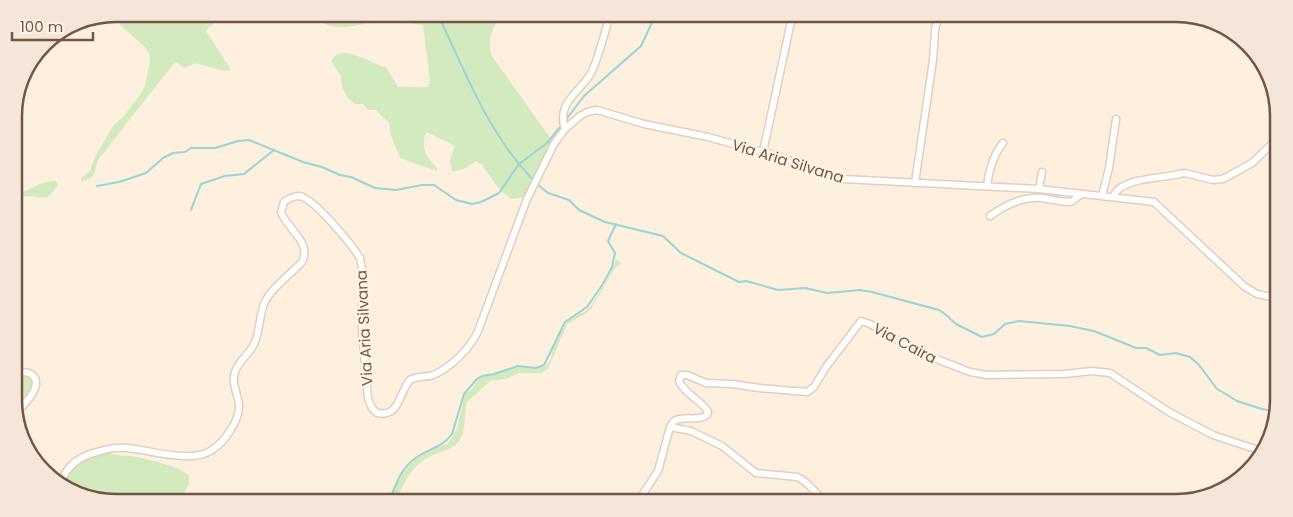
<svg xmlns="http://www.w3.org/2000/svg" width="1293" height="517" font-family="Poppins,sans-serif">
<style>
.green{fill:#d3eabe}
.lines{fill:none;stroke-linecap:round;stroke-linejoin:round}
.stream{stroke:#9ad3d9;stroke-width:2}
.minor-casing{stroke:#e3cdbe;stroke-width:9}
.minor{stroke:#fff;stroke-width:6}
.labels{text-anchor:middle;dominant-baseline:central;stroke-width:5;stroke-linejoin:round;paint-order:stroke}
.street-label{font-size:15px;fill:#745446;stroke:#fff4e6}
.rim{fill:none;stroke:#745446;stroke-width:2.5}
</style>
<rect width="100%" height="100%" fill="#fdf0df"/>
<g class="green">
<path d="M 117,14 L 226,14 L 208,28 L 206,31 L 231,70 L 223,71 L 196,63 L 184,68 L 177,62 L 174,63 L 98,160 C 94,172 96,179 81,181 L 81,178 L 90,171 L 95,157 L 113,126 L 123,117 L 140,95 L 145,86 L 150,61 L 150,56 L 145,47 L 109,15 Z"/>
<path d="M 314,15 L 498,16 L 498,20 C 491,31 487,43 492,56 L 553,142 L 525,197 L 511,199 L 500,190 L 482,165 L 476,161 L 464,169 L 452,172 L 450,160 L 455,146 L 429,133 L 426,133 C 420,148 427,158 437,168 L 437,171 L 400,158 L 391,136 L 389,123 L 376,110 L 368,110 L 363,104 L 355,104 L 347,97 L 342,87 L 341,76 L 331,61 C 341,41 370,64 386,67 L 398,87 L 428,87 L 430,81 L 423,25 C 412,24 400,22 388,21 C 364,20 333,39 314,15 Z"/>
<path d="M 67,28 L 44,53 L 30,64 L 49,40 Z"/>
<path d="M 14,173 L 14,186 L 21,192 C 33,190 41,180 56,181 L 58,185 L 52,193 L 46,198 L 26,196 L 14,201 Z"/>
<path d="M 616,260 L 622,263 L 615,268 L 591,309 L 585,314 L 567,324 L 548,369 L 541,373 L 519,373 L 506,379 L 490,381 L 467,402 C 463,414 467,429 460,440 C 454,449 442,451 433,455 C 414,463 404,481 397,499 L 391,499 L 395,486 L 411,461 L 418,456 L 447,444 L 452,437 L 457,428 L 465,394 L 472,389 L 479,379 L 483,376 L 499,373 L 518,367 L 535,369 L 546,366 L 551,359 L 553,346 L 568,320 L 586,311 L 591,306 L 609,277 Z"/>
<path d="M 24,374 L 31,378 C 36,390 23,400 16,409 L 15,376 Z"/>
<path d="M 106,451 C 115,457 127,455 137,457 C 150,460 182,467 189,476 L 189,485 L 181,498 L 83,498 L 62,483 C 72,464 86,458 106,451 Z"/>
</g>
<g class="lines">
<g class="stream">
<path d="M 438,15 C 467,75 487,132 534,181"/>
<path d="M 565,121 L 584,96 L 641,46 L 655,16"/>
<path d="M 537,184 L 548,193 L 569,200 L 579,210 L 605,222 L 663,236 L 681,253 L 739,282 L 746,281 L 778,290 L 805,288 L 827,293 L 860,290 L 872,292 L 939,310 L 945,314 L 956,324 L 982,337 L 994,334 L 1005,324 L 1019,321 L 1070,326 L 1094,331 L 1136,348 L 1146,348 L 1160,355 L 1176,353 L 1190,357 L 1199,365 L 1217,389 L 1224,393 L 1237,401 L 1262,409 L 1274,411"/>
<path d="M 97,186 L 119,182 L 146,173 L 163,158 L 173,153 L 185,152 L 191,148 L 215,148 L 238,141 L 249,140 L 303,162 L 322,167 L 340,175 L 351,177 L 375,188 L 396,190 L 422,185 L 434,185 L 456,200 L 472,204 L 481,202 L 499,193 L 519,164 L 547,143 L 560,127"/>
<path d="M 191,210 L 201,184 L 225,176 L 244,174 L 274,150"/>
<path d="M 390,499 C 396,484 402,466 417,457 C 430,448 442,448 452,434 L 464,394 L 477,379 L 482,376 L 494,374 L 518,366 L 536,368 L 544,365 L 565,322 L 587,307 L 603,284 L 612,267 L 615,253 L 608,241 L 616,224"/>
</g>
<defs>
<g id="minor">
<path d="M 565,129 C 555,100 585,90 593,69 C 600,52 604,34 610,16"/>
<path d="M 763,152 L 792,17"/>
<path d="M 915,183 L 933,60 L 935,30 L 938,18"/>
<path d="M 987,186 C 989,171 993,155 1003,143"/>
<path d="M 1039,189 L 1042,172"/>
<path d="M 1102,196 L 1109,168 L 1116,119"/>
<path d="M 1113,197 C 1120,177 1161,179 1179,174 L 1185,173 L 1213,180 L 1223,179 L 1252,163 L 1278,138"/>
<path d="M 990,216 C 1005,205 1024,196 1043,198 C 1052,200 1061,202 1071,202 L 1080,195"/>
<path d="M 15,374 C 21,372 26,371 31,374 C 46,384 23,406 16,413"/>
<path d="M 670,427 L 691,431 L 722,446 L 756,473 L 797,477 C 810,482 815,495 826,501"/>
<path d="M 61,482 C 67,466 80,456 97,452 C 106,449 117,447 127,448 C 150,450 192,464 212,450 C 224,442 240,421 239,405 C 238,394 231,383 235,372 C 238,361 249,355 254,344 C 260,332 259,317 264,304 C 270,289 291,274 302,262 C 312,242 287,229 281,212 L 284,202 C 288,199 293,196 299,196 C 313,197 352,245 360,258 L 362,269 L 362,331 L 368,399 L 372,408 L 377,413 C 400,418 399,392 410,380 C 417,375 425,378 433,375 C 451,368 471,347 478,331 L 527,199 L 554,144 L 565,129 L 580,116 L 587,112 L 597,110 L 644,124 L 708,137 L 770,154 L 843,179 L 1039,189 L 1154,202 L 1245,287 L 1257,294 L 1276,298"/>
<path d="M 639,500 L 658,471 L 670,427 L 674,421 C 684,415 698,422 707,415 L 708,412 C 701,399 685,395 679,381 L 681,375 L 687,375 L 706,383 L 733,384 L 759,388 L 807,392 L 814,387 L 826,367 L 861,321 L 870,324 L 921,353 L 970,372 L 987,375 L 1064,374 L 1092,371 L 1110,373 L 1169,412 L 1213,435 L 1261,451"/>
</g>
</defs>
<use href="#minor" class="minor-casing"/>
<use href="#minor" class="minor"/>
</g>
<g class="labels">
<g class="street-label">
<text transform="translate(788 161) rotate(17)">Via Aria Silvana</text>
<text transform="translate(364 328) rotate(-93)">Via Aria Silvana</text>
<text transform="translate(905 343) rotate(28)">Via Caira</text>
</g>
</g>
<path d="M0 0H1293V517H0ZM116 22H1176A94 94 0 0 1 1270 116V400A94 94 0 0 1 1176 494H116A94 94 0 0 1 22 400V116A94 94 0 0 1 116 22Z" fill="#f4e7d9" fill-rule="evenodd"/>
<path class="rim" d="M116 22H1176A94 94 0 0 1 1270 116V400A94 94 0 0 1 1176 494H116A94 94 0 0 1 22 400V116A94 94 0 0 1 116 22Z"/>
<path d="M12 32v8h81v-8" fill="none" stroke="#745446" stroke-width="2.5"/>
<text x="20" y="32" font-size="15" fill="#745446" stroke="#fff4e6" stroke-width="4" paint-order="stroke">100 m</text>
</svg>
